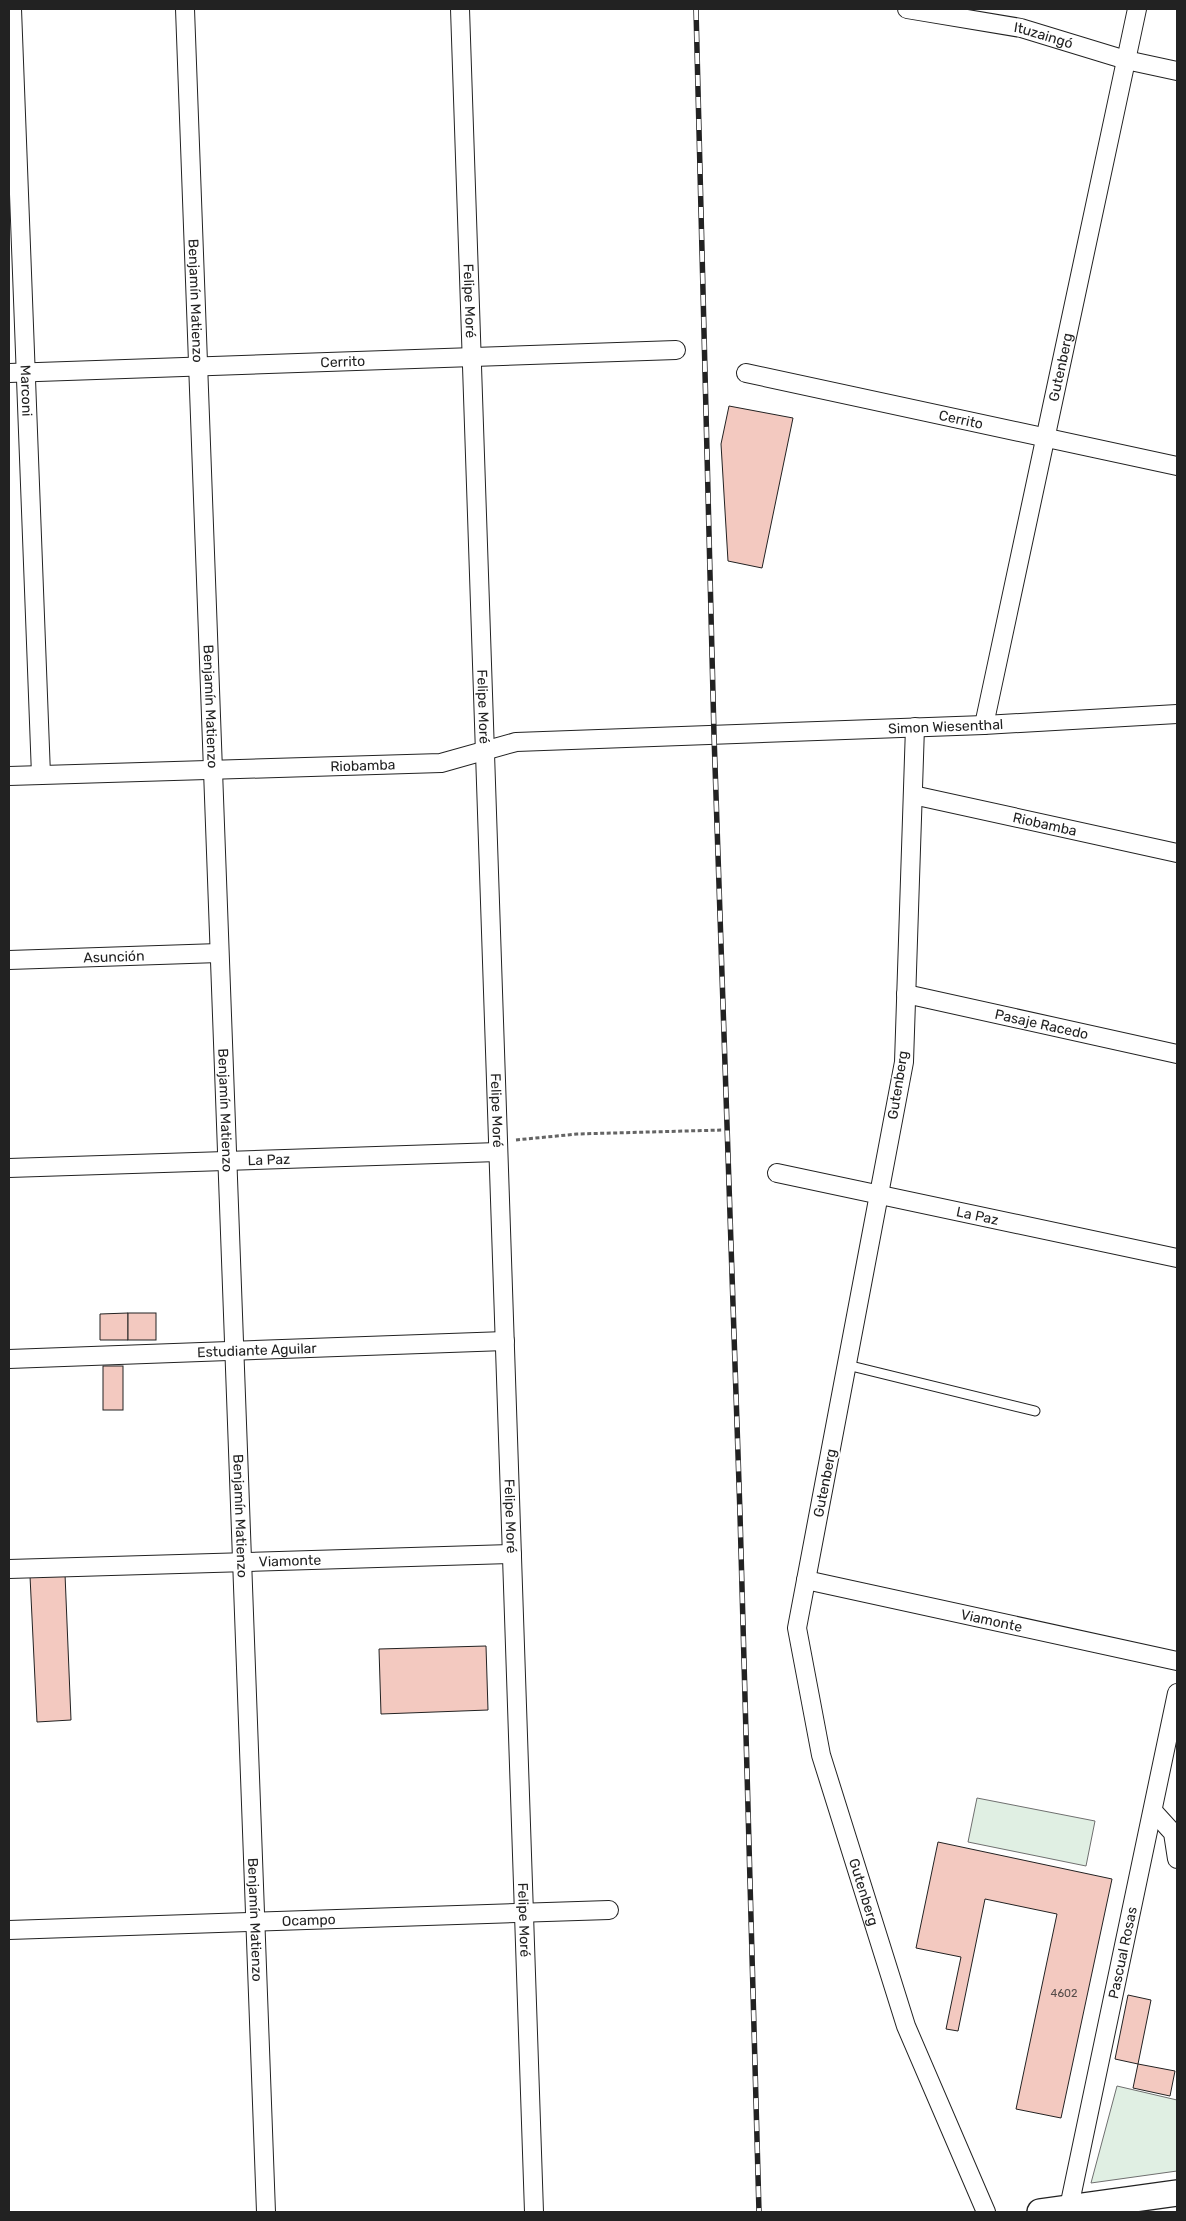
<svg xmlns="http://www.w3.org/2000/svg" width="1186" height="2221" font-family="Rubik,sans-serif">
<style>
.green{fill:#e0efe3;stroke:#6f6f6f}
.building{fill:#f3c9c0;stroke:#222}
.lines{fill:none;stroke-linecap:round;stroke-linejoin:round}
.lane-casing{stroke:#222;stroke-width:11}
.street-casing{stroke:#222;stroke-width:20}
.secondary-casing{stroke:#222;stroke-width:28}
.path{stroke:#646464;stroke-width:3;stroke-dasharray:4 2.5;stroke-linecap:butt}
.lane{stroke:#fff;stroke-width:9}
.street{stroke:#fff;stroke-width:18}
.secondary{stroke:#fff;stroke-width:25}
.rail-casing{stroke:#222;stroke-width:5.5}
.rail{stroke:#fff;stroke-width:4;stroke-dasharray:11;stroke-linecap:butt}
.labels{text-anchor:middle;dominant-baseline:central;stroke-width:4;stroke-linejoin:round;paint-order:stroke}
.number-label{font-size:11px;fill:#564c4a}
.street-label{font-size:14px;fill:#222;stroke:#fff}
</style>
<rect width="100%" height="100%" fill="#fff"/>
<g class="green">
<path d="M 977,1798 L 1095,1821 L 1086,1866 L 968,1842 Z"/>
<path d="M 1117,2086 L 1177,2100 L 1177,2171 L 1091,2183 Z"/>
</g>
<g class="building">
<path d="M 729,406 L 793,418 L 762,568 L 728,561 L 721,444 Z"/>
<path d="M 128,1313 L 128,1340 L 100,1340 L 100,1314 Z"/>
<rect x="128" y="1313" width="28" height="27"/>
<rect x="103" y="1366" width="20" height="44"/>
<path d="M 65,1574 L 71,1720 L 37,1722 L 30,1576 Z"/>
<path d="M 486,1646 L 488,1710 L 381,1714 L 379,1649 Z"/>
<path d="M 938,1842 L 1112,1879 L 1061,2118 L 1016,2109 L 1057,1914 L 985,1899 L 958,2031 L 946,2029 L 961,1957 L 916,1948 Z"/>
<path d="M 1128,1995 L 1151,2000 L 1138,2064 L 1115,2059 Z"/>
<path d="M 1138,2064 L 1175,2071 L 1170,2096 L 1133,2088 Z"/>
</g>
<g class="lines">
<defs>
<path id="lane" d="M 847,1365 L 1035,1411"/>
<g id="street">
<path id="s1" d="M 12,9 L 41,775"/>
<path id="s2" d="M 185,9 L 266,2212"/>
<path id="s3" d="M 460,9 L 534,2212"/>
<path id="s4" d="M 907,9 L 1021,28 L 1126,60 L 1177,71"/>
<path id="s5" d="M 9,373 L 676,350"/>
<path id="s6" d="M 746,373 L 1177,466"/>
<path id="s7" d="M 984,725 L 1137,9"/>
<path id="s8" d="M 915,727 L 904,1062 L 797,1628 L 821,1755 L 906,2026 L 986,2212"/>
<path id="s9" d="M 9,776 L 441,763 L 516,742 L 984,725 L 1177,714"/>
<path id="s10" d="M 913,795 L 1177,853"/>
<path id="s11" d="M 9,960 L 219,953"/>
<path id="s12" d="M 906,994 L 1177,1054"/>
<path id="s13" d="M 9,1168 L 498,1152"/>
<path id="s14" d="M 777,1173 L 1177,1258"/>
<path id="s15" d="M 9,1359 L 505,1341"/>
<path id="s16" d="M 9,1569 L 512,1554"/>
<path id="s17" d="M 806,1580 L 1177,1661"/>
<path d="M 1153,1811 L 1173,1833 L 1177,1859"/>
<path id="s18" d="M 9,1930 L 609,1910"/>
<path id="s19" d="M 1068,2212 L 1177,1693"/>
</g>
<path id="secondary" d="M 1040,2212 L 1177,2193"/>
</defs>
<use href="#lane" class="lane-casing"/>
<use href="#street" class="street-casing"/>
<use href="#secondary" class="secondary-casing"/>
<path class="path" d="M 516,1140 L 577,1134 L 723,1130"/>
<use href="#lane" class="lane"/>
<use href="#street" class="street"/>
<use href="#secondary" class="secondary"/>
<defs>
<path id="rail" d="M 696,9 L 714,735 L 740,1514 L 759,2212"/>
</defs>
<use href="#rail" class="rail-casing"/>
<use href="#rail" class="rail"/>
</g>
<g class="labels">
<g class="number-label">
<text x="1064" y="1993">4602</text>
</g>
<g class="street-label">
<text stroke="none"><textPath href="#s4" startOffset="139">Ituzaingó</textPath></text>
<text stroke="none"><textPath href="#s2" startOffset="292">Benjamín Matienzo</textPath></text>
<text stroke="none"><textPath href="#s3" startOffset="292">Felipe Moré</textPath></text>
<text stroke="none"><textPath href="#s5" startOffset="334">Cerrito</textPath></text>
<text stroke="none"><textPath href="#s7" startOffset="366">Gutenberg</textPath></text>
<text stroke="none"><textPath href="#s1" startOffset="382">Marconi</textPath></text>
<text stroke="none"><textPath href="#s6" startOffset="220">Cerrito</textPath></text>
<text stroke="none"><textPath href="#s2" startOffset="698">Benjamín Matienzo</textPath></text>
<text stroke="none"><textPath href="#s3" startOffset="698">Felipe Moré</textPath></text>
<text stroke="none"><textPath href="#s9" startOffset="940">Simon Wiesenthal</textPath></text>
<text stroke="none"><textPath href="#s9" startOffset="354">Riobamba</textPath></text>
<text stroke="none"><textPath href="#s10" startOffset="135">Riobamba</textPath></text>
<text stroke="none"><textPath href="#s11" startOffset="105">Asunción</textPath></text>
<text stroke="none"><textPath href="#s12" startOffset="139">Pasaje Racedo</textPath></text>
<text transform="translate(898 1085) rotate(-81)">Gutenberg</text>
<text stroke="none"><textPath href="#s3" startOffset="1102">Felipe Moré</textPath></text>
<text stroke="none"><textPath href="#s2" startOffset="1102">Benjamín Matienzo</textPath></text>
<text stroke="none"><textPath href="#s13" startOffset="260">La Paz</textPath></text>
<text stroke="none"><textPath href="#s14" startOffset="205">La Paz</textPath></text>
<text stroke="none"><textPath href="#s15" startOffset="248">Estudiante Aguilar</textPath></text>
<text transform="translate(825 1483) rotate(-79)">Gutenberg</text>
<text stroke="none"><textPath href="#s2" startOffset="1508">Benjamín Matienzo</textPath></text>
<text stroke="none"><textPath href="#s3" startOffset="1508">Felipe Moré</textPath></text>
<text stroke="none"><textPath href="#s16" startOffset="281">Viamonte</textPath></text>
<text stroke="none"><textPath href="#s17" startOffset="190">Viamonte</textPath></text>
<text stroke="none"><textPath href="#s8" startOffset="1184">Gutenberg</textPath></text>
<text stroke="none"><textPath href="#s2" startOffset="1912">Benjamín Matienzo</textPath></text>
<text stroke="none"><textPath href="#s18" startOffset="300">Ocampo</textPath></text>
<text stroke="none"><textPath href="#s3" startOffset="1912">Felipe Moré</textPath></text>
<text stroke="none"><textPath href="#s19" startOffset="265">Pascual Rosas</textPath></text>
</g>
</g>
<rect width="1186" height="2221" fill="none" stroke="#222222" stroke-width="20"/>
</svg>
